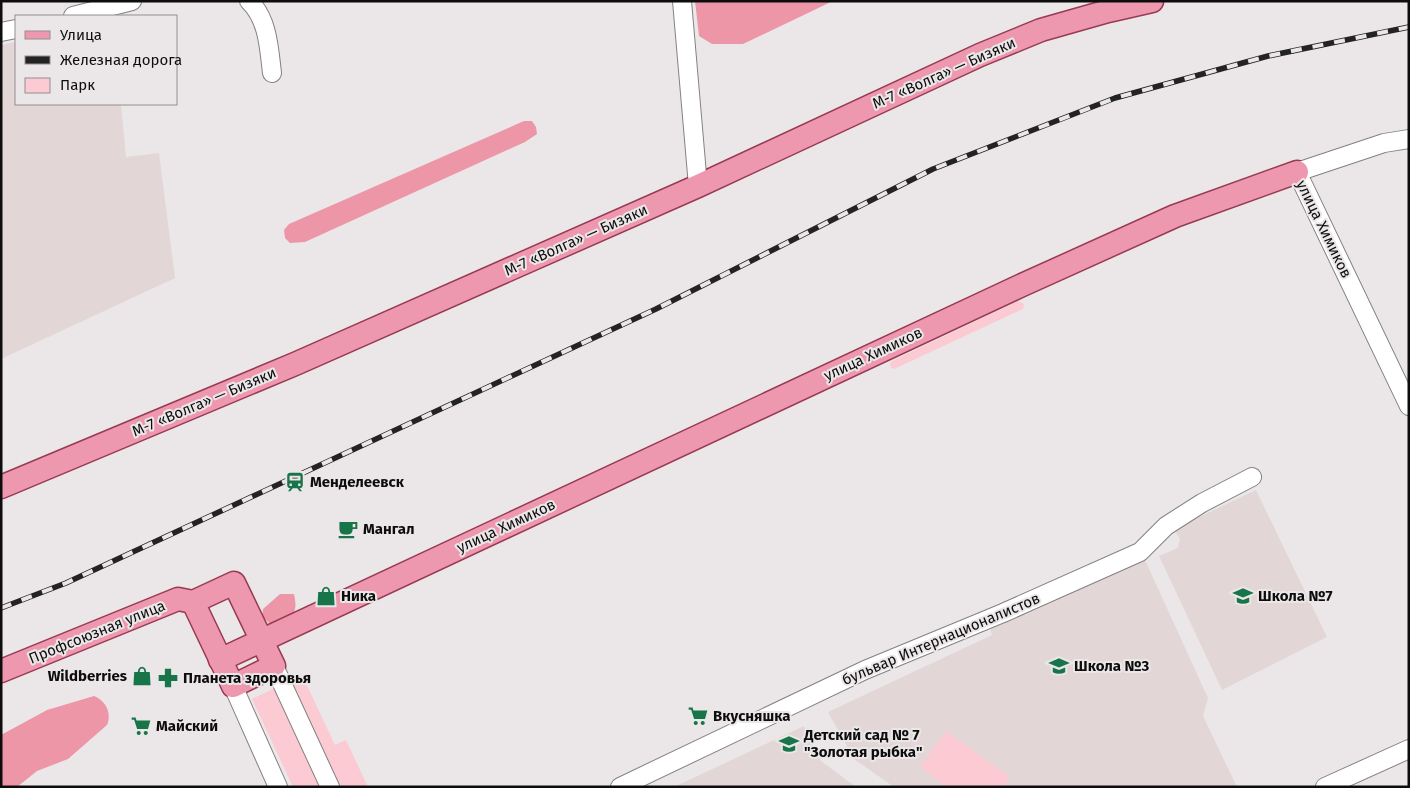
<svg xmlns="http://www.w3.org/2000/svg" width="1410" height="788" font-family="'Fira Sans',sans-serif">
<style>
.built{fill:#e2d6d7}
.green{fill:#fbcad2}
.forest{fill:#ed96a7}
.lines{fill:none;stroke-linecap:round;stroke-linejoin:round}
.minor-casing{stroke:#848181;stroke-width:20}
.major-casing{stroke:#983a53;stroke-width:25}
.minor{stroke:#fff;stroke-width:18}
.major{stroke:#ee98af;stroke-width:22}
.rail-casing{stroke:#242323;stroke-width:5.5}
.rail{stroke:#ebe7e8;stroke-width:4;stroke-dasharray:11;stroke-linecap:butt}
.labels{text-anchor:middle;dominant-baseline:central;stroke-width:4;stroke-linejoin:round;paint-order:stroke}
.street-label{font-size:15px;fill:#0e0d0d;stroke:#ebe7e8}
.poi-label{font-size:15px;font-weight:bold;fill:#0e0d0d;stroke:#ebe7e8;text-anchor:start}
</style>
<rect width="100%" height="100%" fill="#ebe7e8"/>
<g class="built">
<path d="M 16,42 L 16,104 L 121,104 L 126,157 L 159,153 L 175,278 L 1,359 L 1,45 Z"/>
<path d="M 1256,490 L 1327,637 L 1222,690 L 1159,556 L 1178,548 L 1180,539 L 1174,529 Z"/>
<path d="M 1145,560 L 1208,698 L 1203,716 L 1237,787 L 894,787 L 854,759 L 828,712 L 992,635 L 990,627 L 1023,610 L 1025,615 Z"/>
<path d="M 804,726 L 821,761 L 856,787 L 674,787 Z"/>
</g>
<g class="green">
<path d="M 1018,301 L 1024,304 L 1023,309 L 894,369 L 891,368 L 890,363 L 892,361 Z"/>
<path d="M 302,675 L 335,745 L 346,740 L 368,787 L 293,787 L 252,699 Z"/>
<path d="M 946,731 L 1010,777 L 1003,787 L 947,787 L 920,767 Z"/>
</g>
<g class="forest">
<path d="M 695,1 L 833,1 L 743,44 L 712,44 L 699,36 Z"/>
<path d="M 524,121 L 532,121 L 536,127 L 537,134 L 525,142 L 305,242 L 290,243 L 285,238 L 284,230 L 289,224 Z"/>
<path d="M 280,594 L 294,594 C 298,613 294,614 279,625 L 270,624 L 262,616 L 263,609 Z"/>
<path d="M 94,696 C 106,701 112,713 107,725 L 68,759 L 37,771 L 17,787 L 1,787 L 1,735 L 47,710 Z"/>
</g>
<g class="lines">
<defs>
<g id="minor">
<path d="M 249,1 C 268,19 269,48 272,73"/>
<path d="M 682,1 L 698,186"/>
<path d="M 73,16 L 132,1"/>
<path d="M 1,32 L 16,29"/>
<path d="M 1409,139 L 1384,143 L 1297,172 L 1409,406"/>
<path d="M 274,666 L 330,787"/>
<path d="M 233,686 L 278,787"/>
<path d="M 620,787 L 865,670 L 1003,613 L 1140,552 L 1166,526 L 1202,503 L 1252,477"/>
<path d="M 1325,787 L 1409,749"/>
</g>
<g id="major">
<path d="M 1,487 L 295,364 L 698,186 L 980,55 L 1041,30 L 1108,11 L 1152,1"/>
<path d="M 234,583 L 274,666 L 233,686 L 193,602 Z"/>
<path d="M 220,660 L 1020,286 L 1175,216 L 1297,172"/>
<path d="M 1,671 L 178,599 L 193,602"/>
</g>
</defs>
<use href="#minor" class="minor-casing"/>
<use href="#major" class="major-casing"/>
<use href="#minor" class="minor"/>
<use href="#major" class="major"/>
<defs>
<path id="rail" d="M 1,608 L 66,583 L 656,309 L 933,169 L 1115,98 L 1268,56 L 1409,27"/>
</defs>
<use href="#rail" class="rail-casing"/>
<use href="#rail" class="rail"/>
</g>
<defs>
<symbol id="station-bare" viewBox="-9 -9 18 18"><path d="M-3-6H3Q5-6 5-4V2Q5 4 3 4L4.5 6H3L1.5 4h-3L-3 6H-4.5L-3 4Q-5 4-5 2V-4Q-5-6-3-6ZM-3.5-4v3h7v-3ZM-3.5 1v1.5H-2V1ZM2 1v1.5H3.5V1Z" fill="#187449" stroke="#ebe7e8" stroke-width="2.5" paint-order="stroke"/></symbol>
<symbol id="cafe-bare" viewBox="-9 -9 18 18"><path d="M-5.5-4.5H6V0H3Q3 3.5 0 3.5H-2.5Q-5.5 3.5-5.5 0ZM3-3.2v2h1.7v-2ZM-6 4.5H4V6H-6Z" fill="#187449" stroke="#ebe7e8" stroke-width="2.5" paint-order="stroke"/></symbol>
<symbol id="shop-bare" viewBox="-9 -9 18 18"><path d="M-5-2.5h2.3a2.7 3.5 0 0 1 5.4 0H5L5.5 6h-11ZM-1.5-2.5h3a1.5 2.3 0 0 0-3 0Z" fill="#187449" stroke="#ebe7e8" stroke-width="2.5" paint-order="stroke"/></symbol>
<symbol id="school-bare" viewBox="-9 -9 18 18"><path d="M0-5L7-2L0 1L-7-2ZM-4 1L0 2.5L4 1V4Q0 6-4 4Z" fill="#187449" stroke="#ebe7e8" stroke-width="2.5" paint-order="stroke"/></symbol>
<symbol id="pharmacy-bare" viewBox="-9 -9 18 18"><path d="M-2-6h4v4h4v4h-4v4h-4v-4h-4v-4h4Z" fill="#187449" stroke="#ebe7e8" stroke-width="2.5" paint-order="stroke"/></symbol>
<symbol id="supermarket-bare" viewBox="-9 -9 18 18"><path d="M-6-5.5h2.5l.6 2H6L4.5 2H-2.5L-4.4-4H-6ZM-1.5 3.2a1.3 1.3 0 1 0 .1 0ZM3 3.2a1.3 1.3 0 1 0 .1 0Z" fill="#187449" stroke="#ebe7e8" stroke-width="2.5" paint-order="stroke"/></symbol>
</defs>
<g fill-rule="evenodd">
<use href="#station-bare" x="281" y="468" width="28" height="28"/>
<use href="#cafe-bare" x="334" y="515" width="28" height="28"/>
<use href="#shop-bare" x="312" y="582" width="28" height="28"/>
<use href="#school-bare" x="1229" y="582" width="28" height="28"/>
<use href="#school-bare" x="1045" y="652" width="28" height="28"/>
<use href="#shop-bare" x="128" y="662" width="28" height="28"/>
<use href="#pharmacy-bare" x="154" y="664" width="28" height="28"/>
<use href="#supermarket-bare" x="684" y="702" width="28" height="28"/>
<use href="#supermarket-bare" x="127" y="712" width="28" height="28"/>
<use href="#school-bare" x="775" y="730" width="28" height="28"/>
</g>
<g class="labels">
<g class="street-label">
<text transform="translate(944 73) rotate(-24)">М-7 «Волга» — Бизяки</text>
<text transform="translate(1324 229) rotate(64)">улица Химиков</text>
<text transform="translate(576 240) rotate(-24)">М-7 «Волга» — Бизяки</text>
<text transform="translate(873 354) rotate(-25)">улица Химиков</text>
<text transform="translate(204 402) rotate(-23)">М-7 «Волга» — Бизяки</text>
<text transform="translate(506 526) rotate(-25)">улица Химиков</text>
<text transform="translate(97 632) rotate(-22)">Профсоюзная улица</text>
<text transform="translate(941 639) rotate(-23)">бульвар Интернационалистов</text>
</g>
<g class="poi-label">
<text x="310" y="482">Менделеевск</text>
<text x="363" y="529">Мангал</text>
<text x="341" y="596">Ника</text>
<text x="1258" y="596">Школа №7</text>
<text x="1074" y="666">Школа №3</text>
<text x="127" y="676" text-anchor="end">Wildberries</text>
<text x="183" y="678">Планета здоровья</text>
<text x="713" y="716">Вкусняшка</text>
<text x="156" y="726">Майский</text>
<text x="804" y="735">Детский сад № 7<tspan x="804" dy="17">"Золотая рыбка"</tspan></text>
</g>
</g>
<rect width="1410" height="788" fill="none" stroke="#0e0d0d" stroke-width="5"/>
<rect x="15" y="15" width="162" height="90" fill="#ebe7e8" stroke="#939090"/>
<rect x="25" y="31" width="25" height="8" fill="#ee98af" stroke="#939090"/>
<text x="60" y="40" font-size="15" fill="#0e0d0d">Улица</text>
<rect x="25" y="56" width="25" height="8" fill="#242323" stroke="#939090"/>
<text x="60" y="65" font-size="15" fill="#0e0d0d">Железная дорога</text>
<rect x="25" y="78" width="25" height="15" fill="#fbcad2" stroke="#939090"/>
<text x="60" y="90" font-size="15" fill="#0e0d0d">Парк</text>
</svg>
